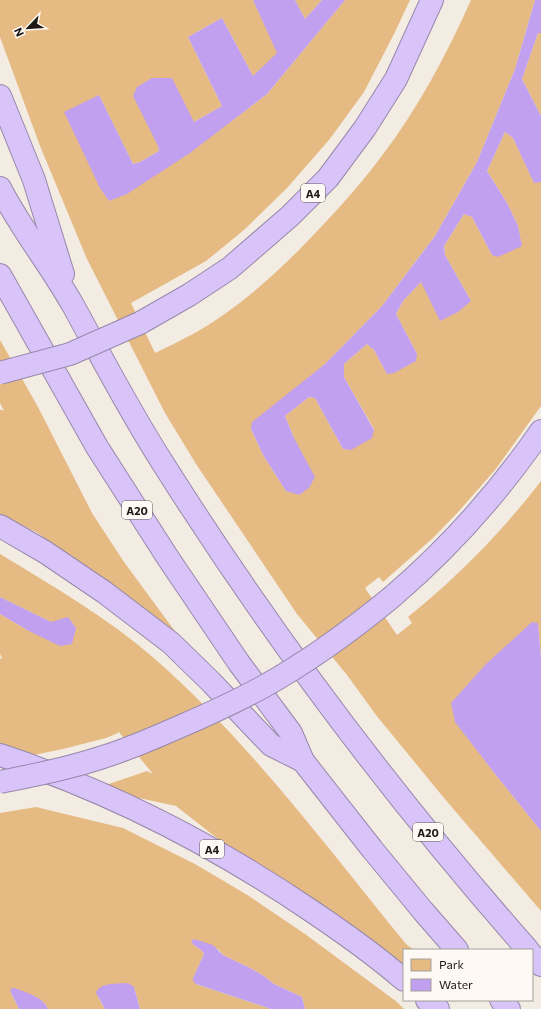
<svg xmlns="http://www.w3.org/2000/svg" width="541" height="1009" font-family="Commissioner,sans-serif">
<style>
.green{fill:#e6ba83}
.water{fill:#c0a0ef}
.lines{fill:none;stroke-linecap:round;stroke-linejoin:round}
.highway-casing{stroke:#9688aa;stroke-width:24}
.highway{stroke:#d9c4fa;stroke-width:22}
.highway-bridge-casing{stroke:#9688aa;stroke-width:24;stroke-linecap:butt}
.highway-bridge{stroke:#d9c4fa;stroke-width:22}
.labels{text-anchor:middle;dominant-baseline:central;stroke-width:3;stroke-linejoin:round;paint-order:stroke}
.shield{fill:#fef9f4;stroke:#5f5c58;stroke-width:1}
.shield-label{font-size:11px;font-weight:bold;fill:#1b1815}
</style>
<rect width="100%" height="100%" fill="#f3ece3"/>
<g class="green">
<path d="M 0,0 L 253,0 L 278,53 L 253,76 L 222,18 L 188,37 L 222,106 L 194,122 L 158,146 L 159,151 L 140,162 L 133,164 L 99,95 L 100,188 L 229,123 L 267,94 L 345,0 L 410,0 L 395,32 L 364,92 L 329,140 L 287,188 L 244,230 L 206,261 L 131,303 L 155,353 C 167,347 180,341 193,334 C 233,312 269,280 301,248 C 329,219 357,189 381,157 C 417,110 447,54 471,0 L 535,0 L 515,69 L 477,162 L 435,236 L 382,306 L 325,364 L 251,429 L 263,455 L 286,491 L 294,438 L 285,416 L 309,397 L 315,398 L 343,449 C 358,451 364,439 374,429 L 344,377 L 344,364 L 367,344 L 374,350 L 387,374 L 417,354 L 396,314 L 403,301 L 421,282 L 471,301 L 445,255 L 444,246 L 464,214 L 472,217 L 492,255 L 521,246 L 518,226 L 507,203 L 487,171 L 505,132 L 513,138 L 534,182 L 541,182 L 541,406 L 495,470 L 459,511 L 433,538 L 383,582 L 379,577 L 365,588 L 397,635 L 412,623 L 408,617 C 457,577 502,532 541,481 L 541,659 L 538,623 L 456,722 L 495,774 L 541,831 L 541,911 L 444,798 L 376,715 L 347,675 L 297,614 L 196,464 L 165,413 L 87,259 L 40,146 L 0,37 Z"/>
<path d="M 295,0 L 322,0 L 305,19 Z"/>
<path d="M 538,33 L 541,33 L 541,116 L 522,79 Z"/>
<path d="M 0,340 L 38,407 L 92,513 L 124,562 L 177,634 L 57,549 L 38,533 L 0,514 L 0,410 L 2,410 L 4,411 L 0,403 Z"/>
<path d="M 0,554 C 53,586 108,618 155,659 C 250,743 326,846 406,944 L 414,950 L 404,950 L 404,968 L 227,846 L 176,806 L 102,790 L 97,788 L 147,771 L 153,774 L 118,731 L 118,733 L 106,738 L 63,749 L 19,758 L 0,751 L 0,659 L 2,658 L 0,654 L 0,614 L 29,631 L 51,622 L 0,597 Z"/>
<path d="M 36,807 L 123,828 L 195,864 L 249,896 L 305,934 L 397,1002 L 404,1009 L 305,1009 L 302,997 L 274,984 L 264,976 L 250,968 L 223,955 L 218,949 L 193,944 L 202,951 L 204,954 L 193,978 L 196,984 L 271,1009 L 140,1009 L 134,987 L 98,997 L 105,1009 L 48,1009 C 42,995 24,994 10,991 L 19,1009 L 0,1009 L 0,813 Z"/>
</g>
<g class="water">
<path d="M 253,0 L 295,0 L 305,19 L 322,0 L 345,0 L 267,94 L 190,153 L 127,194 L 109,201 L 100,188 L 64,112 L 99,95 L 133,164 L 140,162 L 159,151 L 158,146 L 133,96 L 137,87 L 152,78 L 172,78 L 194,122 L 222,106 L 188,37 L 222,18 L 253,76 L 277,53 Z"/>
<path d="M 535,0 L 541,0 L 541,33 L 538,33 L 522,79 L 541,116 L 541,182 L 534,183 L 513,138 L 505,132 L 487,171 L 507,203 L 518,226 L 522,246 L 498,257 L 492,255 L 472,217 L 464,214 L 444,246 L 445,255 L 471,301 L 458,312 L 440,321 L 421,282 L 403,301 L 396,314 L 417,354 L 416,361 L 394,373 L 387,374 L 374,350 L 367,344 L 344,364 L 344,377 L 374,430 L 372,438 L 351,450 L 343,449 L 315,398 L 309,397 L 285,416 L 294,438 L 315,477 L 309,488 L 299,495 L 286,491 L 263,455 L 251,429 L 252,422 L 325,364 L 382,306 L 435,236 L 477,162 L 515,69 Z"/>
<path d="M 0,597 L 51,622 L 68,617 L 76,628 L 72,644 L 60,646 L 29,631 L 0,614 Z"/>
<path d="M 532,622 L 538,623 L 541,659 L 541,831 L 495,774 L 455,722 L 451,703 L 486,664 Z"/>
<path d="M 194,939 L 213,945 L 223,955 L 250,968 L 264,976 L 274,984 L 302,997 L 305,1009 L 271,1009 L 196,984 L 193,981 L 193,978 L 204,954 C 201,948 194,947 191,941 Z"/>
<path d="M 128,983 L 134,987 L 140,1009 L 105,1009 L 96,993 C 99,982 118,984 128,983 Z"/>
<path d="M 12,988 L 15,988 C 26,993 43,996 48,1009 L 19,1009 L 10,991 Z"/>
</g>
<g class="lines">
<defs>
<g id="highway">
<path d="M 0,96 L 34,180 L 63,274"/>
<path d="M 0,188 C 21,229 51,266 74,307 C 103,360 131,414 164,465 C 272,636 394,798 528,950"/>
<path d="M 0,275 L 97,447 L 168,558 L 239,663 L 291,733 L 303,761 L 372,849 L 423,911 L 457,950"/>
<path d="M 140,323 L 189,295 L 230,268 L 290,216 L 328,178 L 365,128 L 396,79 L 432,0"/>
<path d="M 0,526 L 45,552 L 104,592 L 171,643 L 211,682 L 271,745 L 303,761"/>
<path d="M 393,596 C 449,548 499,492 541,431"/>
<path d="M 0,755 C 109,791 212,844 307,908 C 340,930 374,954 404,980"/>
<path d="M 532,955 L 541,965"/>
<path d="M 427,1000 L 438,1009"/>
<path d="M 501,1000 L 509,1009"/>
</g>
</defs>
<use href="#highway" class="highway-casing"/>
<use href="#highway" class="highway"/>
<defs>
<g id="highway-bridge">
<path d="M 0,373 L 70,354 L 140,323"/>
<path d="M 0,782 C 35,775 70,768 103,757 C 129,749 154,738 179,727 C 207,715 235,702 261,688 C 308,662 352,630 393,596"/>
</g>
</defs>
<use href="#highway-bridge" class="highway-bridge-casing"/>
<use href="#highway-bridge" class="highway-bridge"/>
</g>
<g class="labels">
<g class="shield">
<rect x="301" y="184" width="24" height="18" rx="3"/>
<rect x="122" y="501" width="30" height="18" rx="3"/>
<rect x="413" y="823" width="30" height="18" rx="3"/>
<rect x="200" y="840" width="24" height="18" rx="3"/>
</g>
<g class="shield-label">
<text x="313" y="193">A4</text>
<text x="137" y="510">A20</text>
<text x="428" y="832">A20</text>
<text x="212" y="849">A4</text>
</g>
</g>
<rect x="403" y="949" width="130" height="52" fill="#fef9f4" stroke="#a39f9b"/>
<rect x="411" y="959" width="20" height="12" fill="#e6ba83" stroke="#a39f9b"/>
<text x="439" y="969" font-size="12" fill="#1b1815">Park</text>
<rect x="411" y="979" width="20" height="12" fill="#c0a0ef" stroke="#a39f9b"/>
<text x="439" y="989" font-size="12" fill="#1b1815">Water</text>
<g transform="translate(28 28) rotate(245)" stroke="#fef9f4" stroke-width="3" paint-order="stroke">
<path d="M0-3L7 15L0 10L-7 15Z" fill="#1b1815"/>
<text y="-6" font-size="11" font-weight="bold" text-anchor="middle" fill="#1b1815">N</text>
</g>
</svg>
